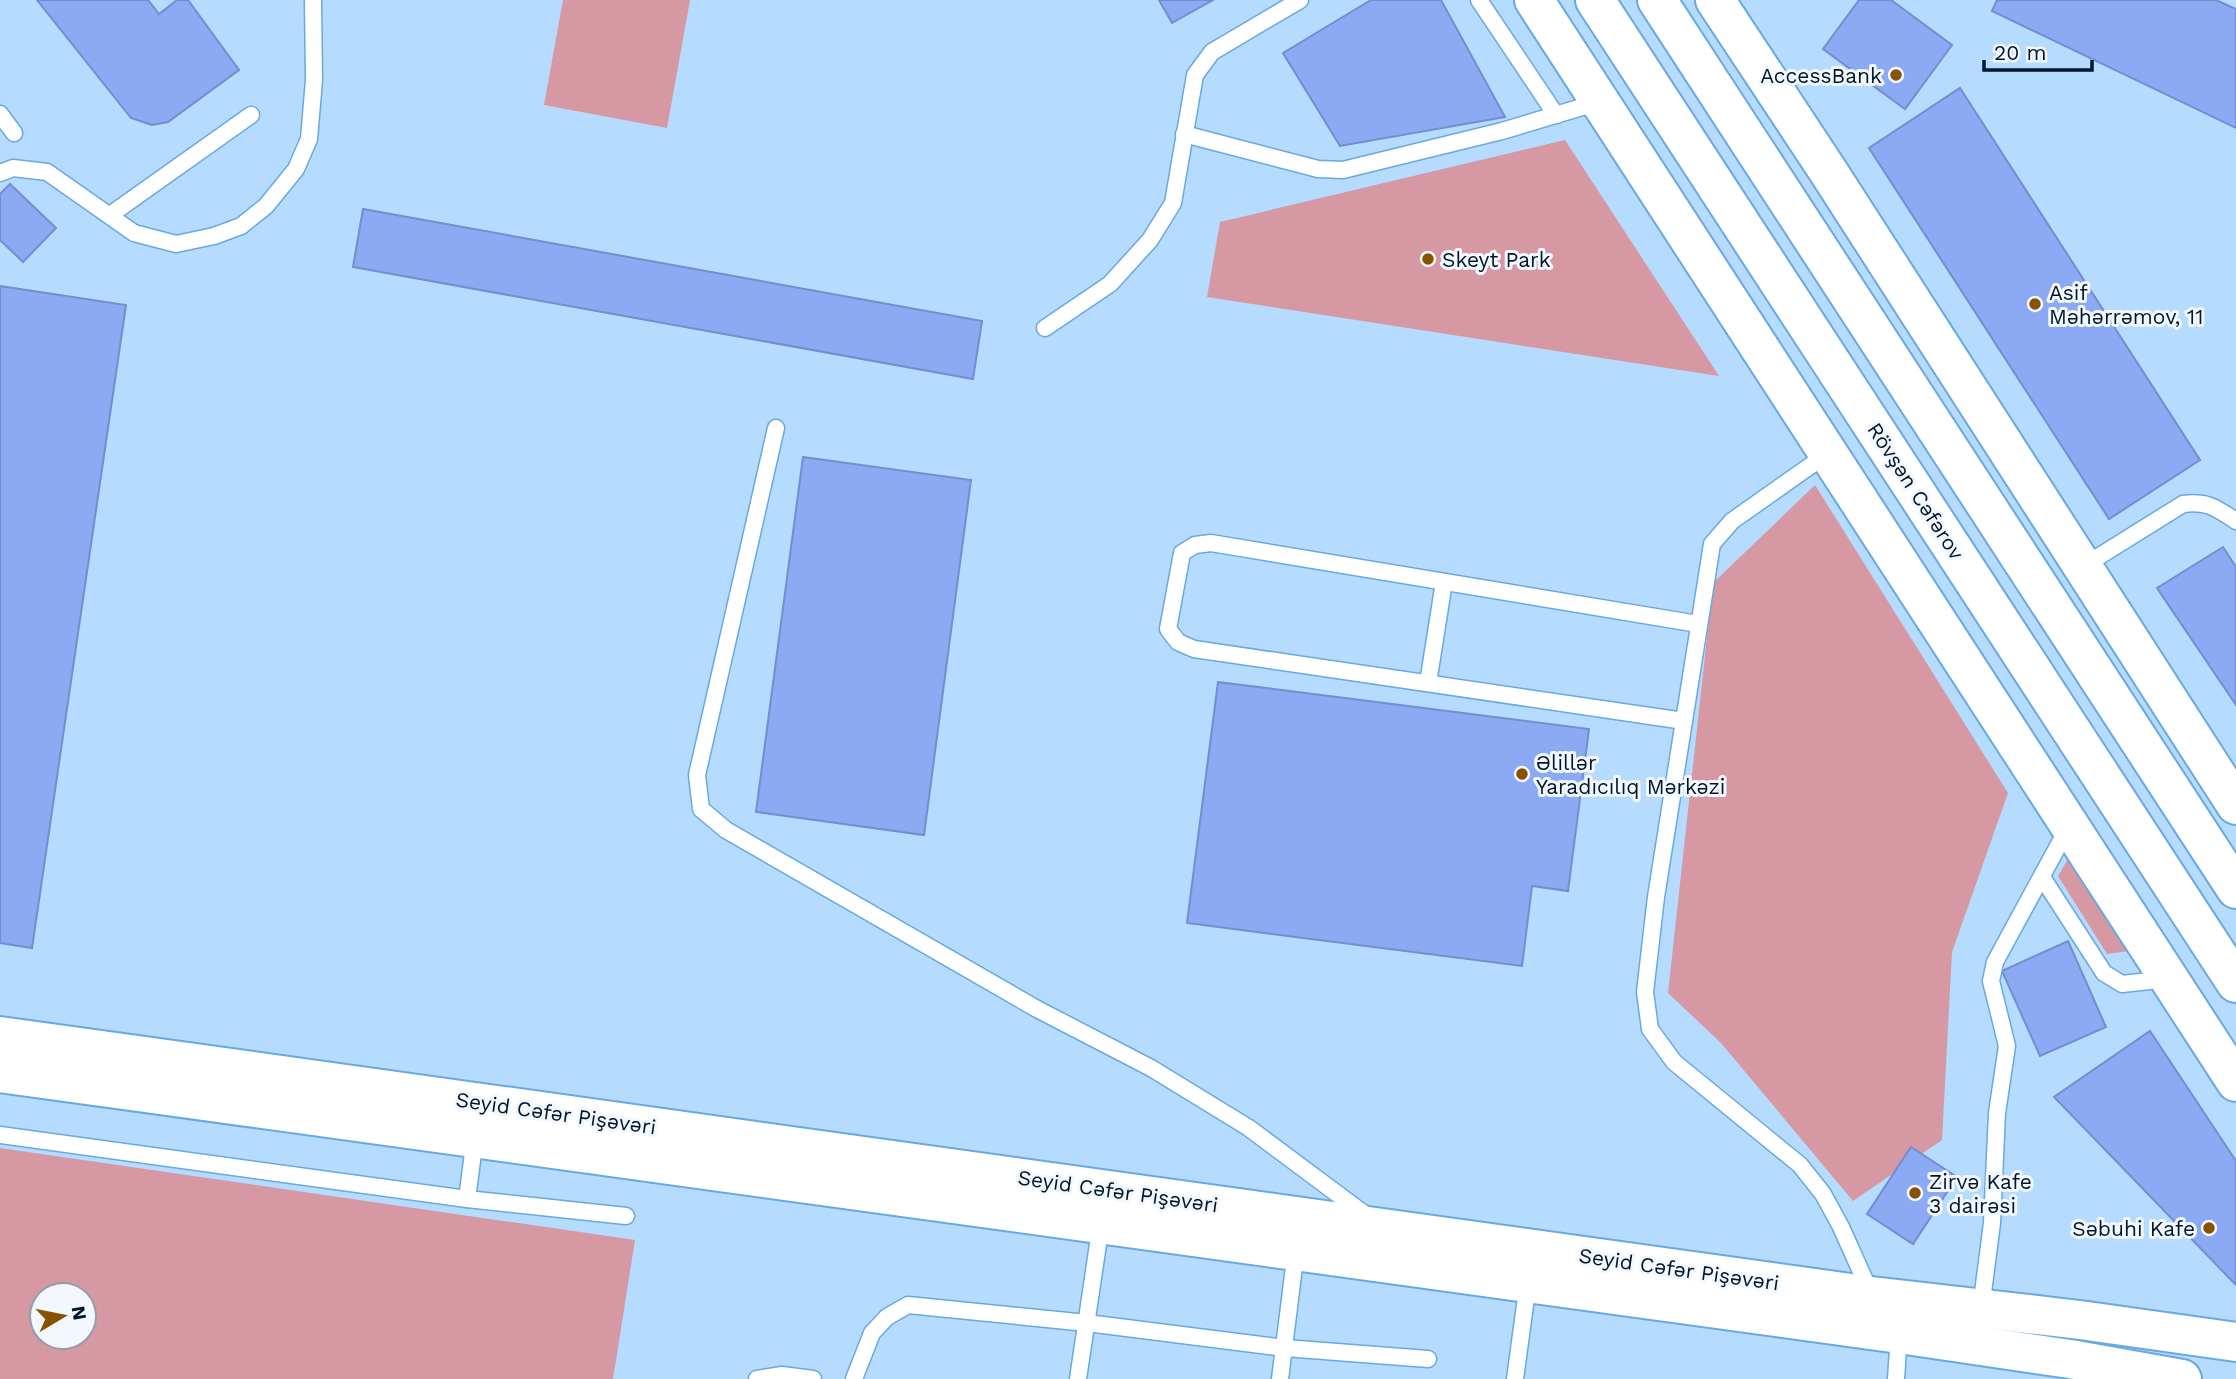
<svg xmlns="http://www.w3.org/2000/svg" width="2236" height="1379" font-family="'Work Sans',sans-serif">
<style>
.green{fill:#d698a3;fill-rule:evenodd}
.building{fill:#8ca9f3;stroke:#738dd1;stroke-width:2}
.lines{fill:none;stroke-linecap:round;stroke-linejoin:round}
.lane-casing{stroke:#69a8e0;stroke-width:19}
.secondary-casing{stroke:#69a8e0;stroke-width:42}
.primary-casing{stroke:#69a8e0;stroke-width:42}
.lane{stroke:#fff;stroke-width:16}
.secondary{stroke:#fff;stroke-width:38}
.primary{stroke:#fff;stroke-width:38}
.poi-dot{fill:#885200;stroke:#f2f8fe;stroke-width:2.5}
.labels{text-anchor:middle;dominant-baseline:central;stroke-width:6;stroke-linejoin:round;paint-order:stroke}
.poi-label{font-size:21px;fill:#00162b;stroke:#f2f8fe;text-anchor:start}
.street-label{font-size:21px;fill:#00162b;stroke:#f2f8fe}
</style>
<rect width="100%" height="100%" fill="#b5dbff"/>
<g class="green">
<path d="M 563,0 L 690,0 L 667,128 L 544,105 Z"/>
<path d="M 1565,140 L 1719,376 L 1207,297 L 1220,222 Z"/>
<path d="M 1815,485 L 2008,793 L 1952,952 L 1942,1140 L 1853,1201 L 1721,1043 L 1668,993 L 1713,583 Z"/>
<path d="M 2068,859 L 2129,951 L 2107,954 L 2058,876 Z"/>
<path d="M 0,1148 L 635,1240 L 613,1379 L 0,1379 ZM 42,1295 L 84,1295 L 84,1337 L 42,1337 Z"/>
</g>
<g class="building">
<path d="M 37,0 L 148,0 L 159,14 L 177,0 L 188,0 L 239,70 L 168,122 L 152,125 L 131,118 Z"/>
<path d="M 1159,0 L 1213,0 L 1172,23 Z"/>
<path d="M 1371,0 L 1441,0 L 1505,117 L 1340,146 L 1283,53 Z"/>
<path d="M 1859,0 L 1891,0 L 1952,45 L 1905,109 L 1823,49 Z"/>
<path d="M 1997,0 L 2216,0 L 2236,9 L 2236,128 L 1992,11 Z"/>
<path d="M 1960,88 L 2200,460 L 2109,519 L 1869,148 Z"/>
<path d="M 10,184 L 56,228 L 23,262 L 0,240 L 0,194 Z"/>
<path d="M 363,209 L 982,321 L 973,379 L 353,267 Z"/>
<path d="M 0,286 L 126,305 L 32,948 L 0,943 Z"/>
<path d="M 803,457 L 971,480 L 924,835 L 756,812 Z"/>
<path d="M 2223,547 L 2236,567 L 2236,705 L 2157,588 Z"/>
<path d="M 1218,682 L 1589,729 L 1568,891 L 1532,886 L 1522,966 L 1187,923 Z"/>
<path d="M 2068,941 L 2106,1027 L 2040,1056 L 2002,971 Z"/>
<path d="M 2150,1031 L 2236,1161 L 2236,1285 L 2054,1097 Z"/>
<path d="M 1911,1147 L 1957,1177 L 1913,1244 L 1867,1214 Z"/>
</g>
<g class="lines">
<defs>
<g id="lane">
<path d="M 1479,0 L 1556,115"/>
<path d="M 0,114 L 14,133"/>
<path d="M 1184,134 L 1318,169 L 1343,170 L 1502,131 L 1599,102"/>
<path d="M 0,173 L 13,168 L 47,172 L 134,233 L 176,244 L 214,236 L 241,226 L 266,206 L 296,169 L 309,139 L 314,80 L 313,0"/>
<path d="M 110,215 L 251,115"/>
<path d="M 1045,328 L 1110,284 L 1150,240 L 1173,203 L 1195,75 L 1212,52 L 1300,0"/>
<path d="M 776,428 L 697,775 L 701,809 L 726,830 L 1037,1009 L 1151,1068 L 1249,1128 L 1367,1216"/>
<path d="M 2082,567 L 2183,504 C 2208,501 2216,508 2236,521"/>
<path d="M 1698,624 L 1211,543 L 1195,545 L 1182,553 L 1168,629 L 1178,642 L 1194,649 L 1684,721 L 1712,544 L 1732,521 L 1827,454"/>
<path d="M 1428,683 L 1444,582"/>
<path d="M 1684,721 L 1656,897 L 1645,992 L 1650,1029 L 1674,1062 L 1800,1165 L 1823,1194 L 1841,1227 L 1871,1294"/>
<path d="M 2042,877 L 2104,973 L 2122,984 L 2168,979"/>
<path d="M 0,1135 L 467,1199 L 626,1216"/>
<path d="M 467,1199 L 475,1138"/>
<path d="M 1981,1308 L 1992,1223 L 1997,1113 L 2007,1046 L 1991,981 L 1995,962 L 2069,826"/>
<path d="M 757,1379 L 782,1375 L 813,1379"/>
<path d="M 854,1379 L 872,1333 L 887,1317 L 908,1305 L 1087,1323 L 1285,1348 L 1428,1359"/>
<path d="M 1078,1379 L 1101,1224"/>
<path d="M 1280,1379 L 1296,1251"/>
<path d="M 1515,1379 L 1528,1283"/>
<path d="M 1896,1379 L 1899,1334"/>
</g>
<g id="secondary">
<path d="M 0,1036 L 1872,1296 L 2080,1320 L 2236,1342"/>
<path d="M 0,1073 L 1899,1334 L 2070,1359 L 2182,1379"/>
</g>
<g id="primary">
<path d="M 1534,0 L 2236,1082"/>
<path d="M 1595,0 L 2236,983"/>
<path d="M 1657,0 L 2236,889"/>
<path d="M 1715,0 L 1828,171 L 2236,805"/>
</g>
</defs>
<use href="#lane" class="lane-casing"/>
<use href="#secondary" class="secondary-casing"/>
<use href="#primary" class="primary-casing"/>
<use href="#lane" class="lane"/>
<use href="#secondary" class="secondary"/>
<use href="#primary" class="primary"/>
</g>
<g class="poi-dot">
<circle cx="1896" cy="75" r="7"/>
<circle cx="1428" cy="259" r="7"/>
<circle cx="2035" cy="304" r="7"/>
<circle cx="1522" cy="774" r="7"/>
<circle cx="1915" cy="1193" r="7"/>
<circle cx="2209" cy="1228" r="7"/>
</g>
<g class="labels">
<g class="poi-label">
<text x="1882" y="75" text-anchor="end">AccessBank</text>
<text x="1442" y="259">Skeyt Park</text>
<text x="2049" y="292">Asif<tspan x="2049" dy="24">Məhərrəmov, 11</tspan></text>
<text x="1536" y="762">Əlillər<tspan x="1536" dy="24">Yaradıcılıq Mərkəzi</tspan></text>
<text x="1929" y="1181">Zirvə Kafe<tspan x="1929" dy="24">3 dairəsi</tspan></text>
<text x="2195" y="1228" text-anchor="end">Səbuhi Kafe</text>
</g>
<g class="street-label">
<text transform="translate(1916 491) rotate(57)">Rövşən Cəfərov</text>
<text transform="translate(556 1113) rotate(8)">Seyid Cəfər Pişəvəri</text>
<text transform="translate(1118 1191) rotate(8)">Seyid Cəfər Pişəvəri</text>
<text transform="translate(1679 1269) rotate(8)">Seyid Cəfər Pişəvəri</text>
</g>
</g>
<g transform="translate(63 1316) rotate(80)"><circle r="33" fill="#f2f8fe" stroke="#919eaa" stroke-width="2"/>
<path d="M0-5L12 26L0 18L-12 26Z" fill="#885200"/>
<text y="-10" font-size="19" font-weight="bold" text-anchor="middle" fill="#00162b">N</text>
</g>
<path d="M1984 60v10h108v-10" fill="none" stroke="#00162b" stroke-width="3.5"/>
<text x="1994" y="60" font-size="21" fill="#00162b" stroke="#f2f8fe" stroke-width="5" paint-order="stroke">20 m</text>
</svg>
